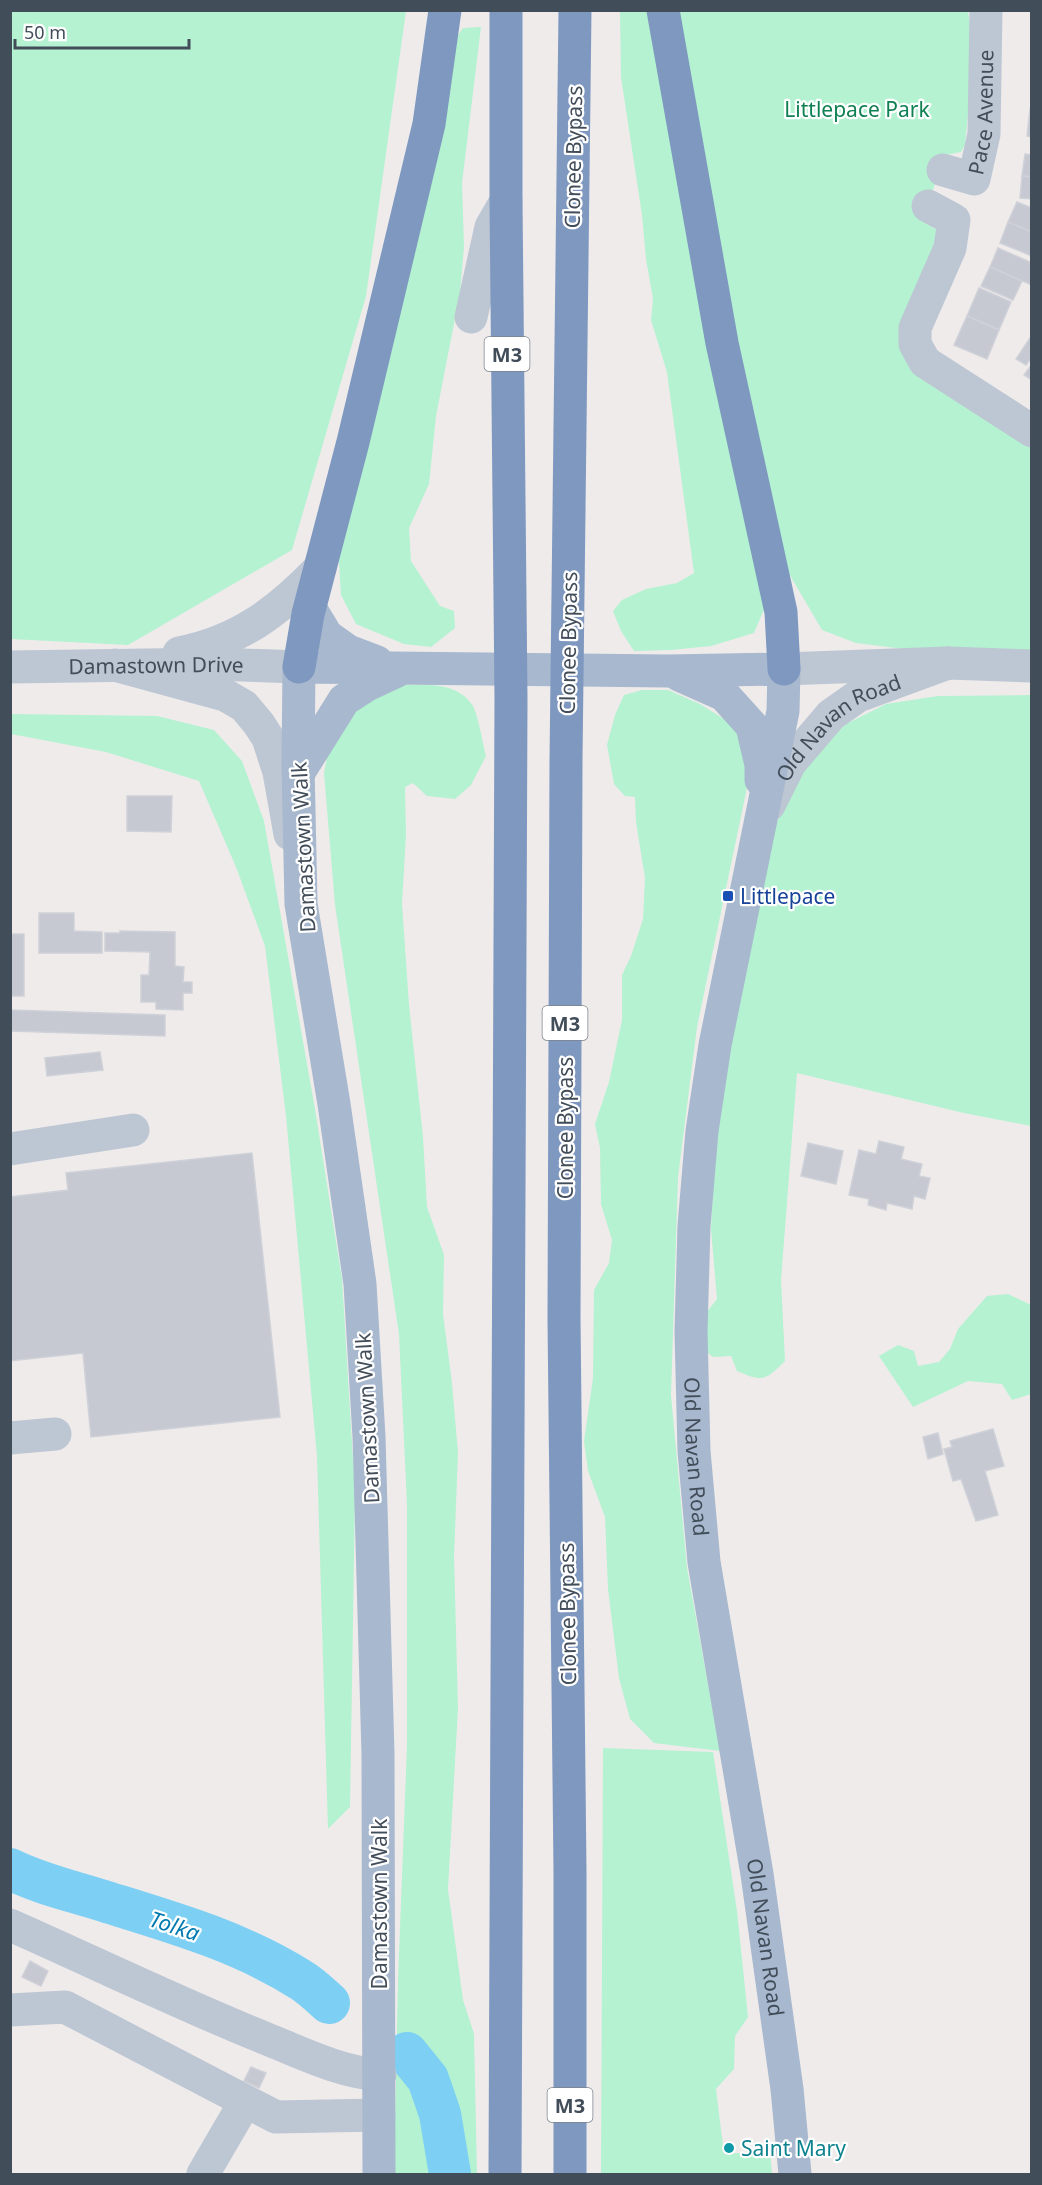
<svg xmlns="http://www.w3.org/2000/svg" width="1042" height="2185" font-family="'Noto Sans',sans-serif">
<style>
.green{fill:#b4f2d1}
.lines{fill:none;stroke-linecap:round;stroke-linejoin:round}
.river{stroke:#7dd0f3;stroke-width:42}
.building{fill:#c7c9d2;stroke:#cfd1d8;stroke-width:1.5}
.minor{stroke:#bdc6d3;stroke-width:33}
.major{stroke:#a8b8ce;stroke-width:33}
.highway{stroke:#7e98c0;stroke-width:33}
.transit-dot{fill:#1a4fb4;stroke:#fff;stroke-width:2}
.culture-dot{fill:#0f9aa8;stroke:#fff;stroke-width:2}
.labels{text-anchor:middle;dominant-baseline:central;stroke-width:4.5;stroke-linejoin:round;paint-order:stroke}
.shield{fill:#fff;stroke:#7b828c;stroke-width:1.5}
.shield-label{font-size:20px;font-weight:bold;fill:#424d5a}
.street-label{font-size:21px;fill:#424d5a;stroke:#fff}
.park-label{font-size:21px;fill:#0f8051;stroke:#fff}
.transit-label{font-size:21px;fill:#164399;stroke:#fff;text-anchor:start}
.culture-label{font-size:21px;fill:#0d838f;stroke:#fff;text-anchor:start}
.water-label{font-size:22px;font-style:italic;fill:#017baf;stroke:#fff}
</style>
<rect width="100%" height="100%" fill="#efebeb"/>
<g class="green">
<path d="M 10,11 L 406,11 L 366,296 L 292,550 L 128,645 L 11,639 Z"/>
<path d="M 620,11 L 656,11 L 765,607 L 754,633 L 711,646 L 671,650 L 634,651 L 621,631 L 613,611 L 622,600 L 646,589 L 677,583 L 694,573 L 667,372 L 651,320 L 653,299 L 646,259 L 642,215 L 621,77 Z"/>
<path d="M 677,11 L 968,11 L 974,51 L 965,145 L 961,152 L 945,155 L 922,221 L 937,230 L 940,244 L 908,321 L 1031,444 L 1031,661 L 961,656 L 856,643 L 822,630 L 784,565 L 743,387 Z"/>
<path d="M 481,27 L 462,183 L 464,247 L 460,293 L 436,416 L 429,484 L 409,528 L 411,561 L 440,606 L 454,611 L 455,628 L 431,647 L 404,644 L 356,624 L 341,595 L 338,546 L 448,49 L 463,28 Z"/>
<path d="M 400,685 C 426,685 457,681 473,706 C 478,715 483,744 486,756 L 471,785 L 455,799 L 427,796 L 413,783 L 405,787 L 406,834 L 402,904 L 409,1005 L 423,1137 L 427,1207 L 444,1255 L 443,1314 L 452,1383 L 458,1453 L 454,1556 L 458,1708 L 448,1889 L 463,2000 L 474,2034 L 477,2174 L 394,2174 L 398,1981 L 407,1745 L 407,1505 L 399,1334 L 335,905 L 324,773 L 331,735 L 368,699 Z"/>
<path d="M 642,690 L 668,690 L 700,704 L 737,727 L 749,778 L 697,1027 L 678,1177 L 671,1395 L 687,1568 L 720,1751 L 654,1743 L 630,1719 L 619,1678 L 608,1589 L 605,1517 L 588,1471 L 584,1441 L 593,1378 L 594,1290 L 609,1263 L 612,1240 L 601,1204 L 600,1148 L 595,1124 L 609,1082 L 622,1020 L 622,975 L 631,956 L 643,919 L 645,878 L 636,822 L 635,797 L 625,796 L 614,784 L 607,745 L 615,715 L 624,695 Z"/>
<path d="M 1031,695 L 1031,1126 L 964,1113 L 797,1073 L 781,1280 L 785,1361 C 765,1381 763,1382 737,1371 L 731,1356 L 713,1357 L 705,1351 L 702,1318 L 717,1299 L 711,1229 L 717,1117 L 773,830 L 796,782 L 820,748 L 846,724 L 886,704 L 938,696 Z"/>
<path d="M 11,714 L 157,716 L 214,730 L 242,761 L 264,821 L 315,1109 L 342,1279 L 355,1493 L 350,1807 L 328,1829 L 317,1456 L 286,1116 L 265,946 L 236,867 L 199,781 L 106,752 L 11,734 Z"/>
<path d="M 1008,1294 L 1031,1305 L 1031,1394 L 1012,1400 L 1002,1384 L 968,1381 L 913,1407 L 879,1356 L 898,1345 L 914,1351 L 918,1366 L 939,1362 L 950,1349 L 958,1329 L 987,1296 Z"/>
<path d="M 603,1748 L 713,1752 L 737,1911 L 748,2017 L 735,2036 L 734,2069 L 716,2089 L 724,2154 L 770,2151 L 772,2174 L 601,2174 Z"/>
</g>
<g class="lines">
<g class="river">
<path d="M 10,1869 C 42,1885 77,1892 110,1903 C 175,1923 243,1943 301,1980 C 311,1986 320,1995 329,2003"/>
<path d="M 407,2053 L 428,2079 L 440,2114 L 450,2174"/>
</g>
</g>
<g class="building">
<path d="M 1030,109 L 1032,109 L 1032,137 L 1027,136 Z"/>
<path d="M 1025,154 L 1032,155 L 1032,177 L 1022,176 Z"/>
<path d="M 1022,176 L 1032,177 L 1032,199 L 1020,198 Z"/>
<path d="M 1017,202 L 1032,208 L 1032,232 L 1008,222 Z"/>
<path d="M 1008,222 L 1032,232 L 1032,256 L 1000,243 Z"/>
<path d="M 998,248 L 1032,263 L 1032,285 L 990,267 Z"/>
<path d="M 990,267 L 1022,281 L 1013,300 L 981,286 Z"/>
<path d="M 979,288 L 1011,302 L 999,330 L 967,316 Z"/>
<path d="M 967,316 L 999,330 L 987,359 L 954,345 Z"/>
<path d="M 1030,338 L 1032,339 L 1032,357 L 1026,365 L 1016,359 Z"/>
<path d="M 1032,364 L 1032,380 L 1024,375 Z"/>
<path d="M 127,796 L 172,796 L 171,832 L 127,831 Z"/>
<path d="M 39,913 L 74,913 L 74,931 L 102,932 L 102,953 L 39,953 Z"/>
<path d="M 120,931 L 175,932 L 175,966 L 184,967 L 183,982 L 192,982 L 192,993 L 183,993 L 183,1010 L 156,1009 L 156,1002 L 141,1002 L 141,975 L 149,975 L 150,952 L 105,951 L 105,933 L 120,933 Z"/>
<rect x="10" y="934" width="14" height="62"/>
<path d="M 10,1010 L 165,1015 L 165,1036 L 10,1031 Z"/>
<path d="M 100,1052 L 103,1070 L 47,1076 L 45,1058 Z"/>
<path d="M 879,1141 L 904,1147 L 901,1159 L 922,1164 L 919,1176 L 930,1178 L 925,1199 L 914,1196 L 912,1209 L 887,1203 L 886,1210 L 868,1205 L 869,1199 L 849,1195 L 859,1150 L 876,1154 Z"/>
<path d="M 808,1143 L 843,1151 L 836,1184 L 801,1176 Z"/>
<path d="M 252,1153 L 280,1417 L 91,1437 L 83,1353 L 10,1361 L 10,1197 L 68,1190 L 66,1173 Z"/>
<path d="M 993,1429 L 1004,1466 L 985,1471 L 998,1515 L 976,1521 L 961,1479 L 953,1481 L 944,1449 L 952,1447 L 950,1441 Z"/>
<path d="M 938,1433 L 943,1454 L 928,1459 L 923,1437 Z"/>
<path d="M 30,1961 L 48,1971 L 41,1986 L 22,1977 Z"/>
<path d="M 251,2067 L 266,2073 L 259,2088 L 244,2081 Z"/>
</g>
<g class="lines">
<g class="minor">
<path id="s1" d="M 943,170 L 974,179 L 984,134 L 986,10"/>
<path d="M 928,206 L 954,220 L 950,248 L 915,328 L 915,344 L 925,362 L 1032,431"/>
<path d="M 471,317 L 491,227 L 506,201"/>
<path d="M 179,653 C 238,642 279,611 320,568"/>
<path d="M 115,665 L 225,695 L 244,706 L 259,724 L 268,738 L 279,772 L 290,834"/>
<path id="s2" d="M 10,667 L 216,664 L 299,667"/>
<path d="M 784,669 L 948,663 L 1032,666"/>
<path id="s3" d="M 769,805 L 790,763 L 831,715 L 858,696 L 948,663"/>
<path d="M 10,1149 L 133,1130"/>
<path d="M 10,1438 L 55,1434"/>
<path d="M 10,1925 C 96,1963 180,2004 267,2039 C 304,2054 340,2072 380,2075"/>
<path d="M 10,2010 L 65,2007 L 276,2117 L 379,2115"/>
<path d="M 203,2174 L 245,2102"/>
</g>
<g class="major">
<path d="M 310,608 L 327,636 L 348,651 L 377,662"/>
<path d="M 679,675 L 724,695 L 752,726 L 761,765 L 761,780"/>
<path d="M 299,772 L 344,700 L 367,685 L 397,671"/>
<path id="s4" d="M 379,2174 L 378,1754 L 369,1437 L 360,1284 L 334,1104 L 301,904 L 298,765 L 299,667 L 668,671 L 784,669 L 783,711 L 715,1045 L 702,1131 L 694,1226 L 691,1332 L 694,1451 L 704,1562 L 757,1874 L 787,2089 L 795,2174"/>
</g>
<g class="highway">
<path d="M 663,10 L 722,343 L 781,612 L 784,669"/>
<path d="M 299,667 L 308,614 L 353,442 L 429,124 L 445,10"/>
<path d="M 505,2174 L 511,698 L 506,201 L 506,10"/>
<path d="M 570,2174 L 570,1872 L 564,1318 L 566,761 L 575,10"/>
</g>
</g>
<rect class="transit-dot" x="722" y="890" width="12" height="12" rx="3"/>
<circle class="culture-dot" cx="729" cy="2148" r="6"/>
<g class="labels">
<g class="shield">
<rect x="484.5" y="337" width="45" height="34" rx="4.5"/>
<rect x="542.5" y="1006" width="45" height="34" rx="4.5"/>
<rect x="547.5" y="2088" width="45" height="34" rx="4.5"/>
</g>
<g class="shield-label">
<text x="507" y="354">M3</text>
<text x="565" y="1023">M3</text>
<text x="570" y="2105">M3</text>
</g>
<g class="street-label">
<text stroke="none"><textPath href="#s1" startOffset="100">Pace Avenue</textPath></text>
<text transform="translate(573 157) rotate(-89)">Clonee Bypass</text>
<text transform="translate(568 643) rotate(-89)">Clonee Bypass</text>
<text stroke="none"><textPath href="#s2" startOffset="146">Damastown Drive</textPath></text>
<text stroke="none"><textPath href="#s3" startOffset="108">Old Navan Road</textPath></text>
<text transform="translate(303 847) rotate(-93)">Damastown Walk</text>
<text transform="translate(565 1128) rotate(-90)">Clonee Bypass</text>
<text transform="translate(367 1418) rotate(-93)">Damastown Walk</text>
<text stroke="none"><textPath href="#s4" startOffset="2793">Old Navan Road</textPath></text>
<text transform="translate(567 1614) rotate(-91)">Clonee Bypass</text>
<text transform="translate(379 1904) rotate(-90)">Damastown Walk</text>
<text stroke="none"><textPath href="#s4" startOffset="3279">Old Navan Road</textPath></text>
</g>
<g class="park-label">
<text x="857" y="109">Littlepace Park</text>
</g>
<g class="transit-label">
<text x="740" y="896">Littlepace</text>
</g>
<g class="culture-label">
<text x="741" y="2148">Saint Mary</text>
</g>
<g class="water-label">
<text transform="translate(175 1925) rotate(18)">Tolka</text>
</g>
</g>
<rect width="1042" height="2185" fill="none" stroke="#424d5a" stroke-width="24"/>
<path d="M15 39v9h174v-9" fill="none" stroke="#424d5a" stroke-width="3"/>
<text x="24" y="39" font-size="18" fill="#424d5a" stroke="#ffffff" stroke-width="4.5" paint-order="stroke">50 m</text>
</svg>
